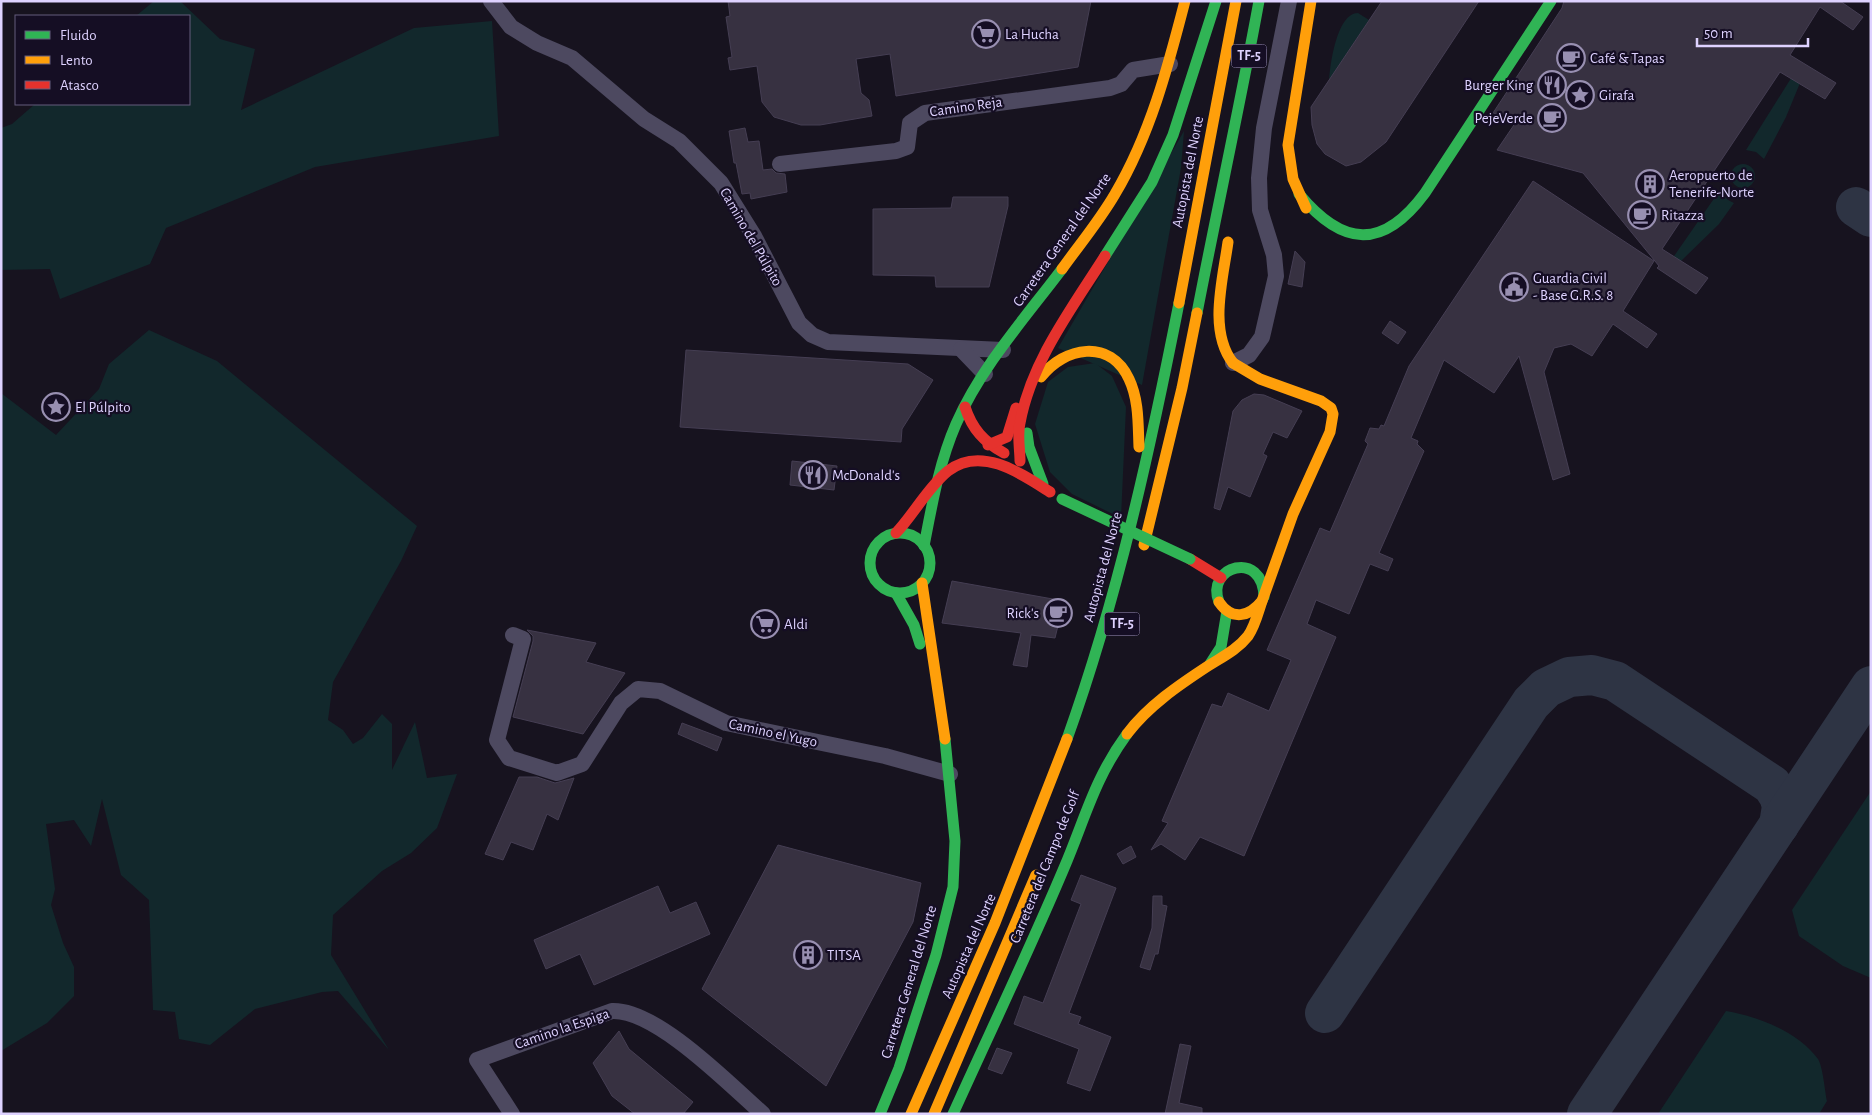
<svg xmlns="http://www.w3.org/2000/svg" width="1872" height="1115" font-family="'Alegreya Sans',sans-serif">
<style>
.green{fill:#12282c}
.lines{fill:none;stroke-linecap:round;stroke-linejoin:round}
.taxiway{stroke:#2e3444;stroke-width:40}
.building{fill:#373141;stroke:#453e53}
.street{stroke:#4d4960;stroke-width:16}
.fast{stroke:#30b455;stroke-width:11}
.slow{stroke:#ff9f0a;stroke-width:11}
.jam{stroke:#e5322d;stroke-width:11}
.fast-bridge{stroke:#30b455;stroke-width:11}
.labels{text-anchor:middle;dominant-baseline:central;stroke-width:4.5;stroke-linejoin:round;paint-order:stroke}
.shield{fill:#150e24;stroke:#a297bd;stroke-width:1}
.shield-label{font-size:14px;font-weight:bold;fill:#ded2ff}
.poi-label{font-size:15px;fill:#ded2ff;stroke:#150e24;text-anchor:start}
.street-label{font-size:15px;fill:#ded2ff;stroke:#150e24}
</style>
<rect width="100%" height="100%" fill="#17131f"/>
<g class="green">
<path d="M 154,1 L 180,1 L 220,39 L 255,49 L 241,110 L 414,28 L 492,21 L 499,136 L 315,167 L 166,228 L 150,264 L 60,299 L 50,269 L 1,270 L 1,128 L 12,124 L 35,104 L 189,104 L 189,16 L 136,16 Z"/>
<path d="M 1358,13 L 1369,20 L 1329,80 C 1330,64 1337,13 1358,13 Z"/>
<path d="M 1800,64 L 1807,66 L 1786,117 L 1764,159 L 1756,152 L 1746,150 Z"/>
<path d="M 1184,131 L 1181,168 L 1142,385 L 1058,348 Z"/>
<circle cx="1743" cy="176" r="12"/>
<path d="M 1720,190 L 1728,200 L 1734,203 L 1719,224 L 1681,261 L 1672,259 Z"/>
<path d="M 149,330 L 217,361 L 417,526 L 401,561 L 333,682 L 328,720 L 343,730 L 353,744 L 363,738 L 382,714 L 392,724 L 392,770 L 415,722 L 427,778 L 457,774 L 437,828 L 411,853 L 382,871 L 333,915 L 331,955 L 389,1050 L 338,991 L 322,992 L 255,1009 L 210,1045 L 179,1039 L 175,1012 L 153,1010 L 149,900 L 121,875 L 102,799 L 91,846 L 74,820 L 46,824 L 55,889 L 51,905 L 63,943 L 74,967 L 74,996 L 47,1023 L 1,1051 L 1,393 L 56,435 L 99,389 L 109,364 Z"/>
<path d="M 1095,363 L 1112,376 L 1126,407 L 1121,518 L 1072,494 L 1050,472 L 1035,424 L 1048,382 L 1068,367 Z"/>
<path d="M 1871,791 L 1871,978 L 1843,966 L 1799,936 L 1792,910 Z"/>
<path d="M 1726,1011 C 1759,1017 1797,1031 1818,1059 C 1823,1067 1825,1092 1827,1101 L 1819,1114 L 1658,1114 Z"/>
</g>
<g class="lines">
<g class="taxiway">
<path d="M 1856,207 L 1871,217"/>
<path d="M 1325,1013 L 1531,703 L 1546,688 L 1569,677 L 1592,675 L 1615,681 L 1772,785 L 1779,796 L 1782,806 L 1779,825"/>
<path d="M 1587,1114 L 1871,686"/>
</g>
</g>
<g class="building">
<path d="M 728,1 L 1091,1 L 1078,67 L 896,96 L 890,54 L 856,59 L 861,93 L 869,100 L 872,116 L 820,125 L 801,125 L 774,117 L 762,102 L 757,66 L 730,70 L 728,58 L 732,57 L 726,17 L 730,16 Z"/>
<path d="M 1382,1 L 1479,1 L 1386,142 L 1361,162 L 1346,166 L 1325,154 L 1317,144 L 1312,125 L 1311,107 Z"/>
<path d="M 1564,1 L 1840,1 L 1863,17 L 1853,30 L 1820,7 L 1790,55 L 1836,83 L 1825,99 L 1780,72 L 1662,249 L 1708,278 L 1696,294 L 1657,268 L 1659,266 L 1583,173 L 1497,150 L 1518,119 L 1493,113 L 1562,8 Z"/>
<path d="M 745,128 L 748,142 L 759,141 L 763,170 L 772,169 L 776,173 L 785,174 L 787,192 L 751,199 L 750,193 L 742,194 L 736,163 L 734,163 L 729,131 Z"/>
<path d="M 1533,181 L 1654,261 L 1623,311 L 1657,334 L 1647,348 L 1613,324 L 1592,356 L 1571,344 L 1554,348 L 1544,372 L 1570,474 L 1553,480 L 1519,356 L 1494,393 L 1444,360 L 1411,438 L 1418,441 L 1417,444 L 1424,451 L 1379,553 L 1393,559 L 1388,571 L 1370,564 L 1349,614 L 1316,600 L 1307,624 L 1336,637 L 1244,856 L 1200,837 L 1185,860 L 1161,844 L 1151,850 L 1168,823 L 1162,821 L 1212,704 L 1222,707 L 1228,693 L 1269,711 L 1291,660 L 1267,650 L 1320,528 L 1330,532 L 1368,444 L 1365,441 L 1370,428 L 1379,429 L 1381,425 L 1384,426 L 1409,366 Z"/>
<path d="M 953,197 L 1008,197 L 1008,206 L 989,287 L 936,287 L 935,276 L 873,275 L 873,209 L 951,208 Z"/>
<path d="M 1295,251 L 1305,262 L 1302,287 L 1288,284 Z"/>
<path d="M 1390,321 L 1406,332 L 1398,344 L 1382,333 Z"/>
<path d="M 686,350 L 908,364 L 933,380 L 902,429 L 901,442 L 680,427 Z"/>
<path d="M 1254,394 L 1264,395 L 1302,411 L 1287,438 L 1273,432 L 1263,454 L 1267,456 L 1250,497 L 1228,487 L 1220,510 L 1214,508 L 1233,411 L 1242,400 Z"/>
<path d="M 792,461 L 837,466 L 834,490 L 790,485 Z"/>
<path d="M 952,581 L 1064,601 L 1055,638 L 1031,635 L 1027,667 L 1013,665 L 1021,633 L 942,623 Z"/>
<path d="M 527,630 L 596,643 L 586,662 L 625,673 L 583,734 L 513,717 L 533,641 L 533,636 Z"/>
<path d="M 682,723 L 722,738 L 717,751 L 678,734 Z"/>
<path d="M 519,777 L 537,777 L 555,783 L 574,778 L 558,820 L 547,814 L 533,850 L 511,842 L 503,860 L 485,854 Z"/>
<path d="M 778,845 L 921,883 L 913,922 L 826,1086 L 702,989 Z"/>
<path d="M 1131,846 L 1136,857 L 1123,864 L 1117,854 Z"/>
<path d="M 1081,875 L 1116,888 L 1069,1013 L 1081,1017 L 1078,1024 L 1111,1037 L 1090,1091 L 1067,1083 L 1079,1049 L 1014,1024 L 1024,996 L 1043,1003 L 1081,904 L 1071,900 Z"/>
<path d="M 658,886 L 670,913 L 696,902 L 710,934 L 594,985 L 580,954 L 546,969 L 534,940 Z"/>
<path d="M 1153,896 L 1162,896 L 1162,905 L 1167,906 L 1158,954 L 1155,954 L 1150,970 L 1140,967 L 1152,928 Z"/>
<path d="M 619,1031 L 629,1049 L 693,1102 L 683,1114 L 635,1114 L 612,1096 L 593,1063 Z"/>
<path d="M 1180,1044 L 1191,1046 L 1179,1103 L 1202,1108 L 1202,1114 L 1165,1114 Z"/>
<path d="M 997,1048 L 1012,1053 L 1002,1074 L 988,1069 Z"/>
</g>
<g class="lines">
<g class="street">
<path d="M 491,1 L 511,27 L 537,43 L 572,58 L 644,119 L 679,141 L 721,183 L 754,236 L 799,323 L 812,335 L 828,342 L 1003,350"/>
<path d="M 780,164 L 896,151 L 907,147 L 910,123 L 925,113 L 1110,88 L 1121,84 L 1133,70 L 1170,64"/>
<path d="M 961,349 L 985,374"/>
<path d="M 1233,363 L 1249,355 L 1262,337 L 1276,276 L 1274,255 L 1260,210 L 1259,178 L 1264,128 L 1289,1"/>
<path d="M 513,635 L 523,639 L 497,740 L 509,758 L 557,773 L 582,764 L 621,703 L 638,689 L 660,691 L 726,723 L 885,756 L 950,774"/>
<path d="M 512,1114 L 477,1060 L 612,1011 C 656,1009 729,1084 763,1114"/>
</g>
<g class="fast">
<path d="M 1299,194 C 1343,247 1383,250 1425,193 L 1551,1"/>
<path d="M 1105,256 L 1152,182 L 1173,135 L 1216,1"/>
<path d="M 1197,313 C 1217,209 1240,105 1259,1"/>
<path d="M 1027,433 L 1029,447 L 1043,484"/>
<circle cx="900" cy="563" r="30"/>
<path d="M 924,546 C 932,505 939,463 956,424 C 981,367 1025,318 1062,269"/>
<path d="M 896,593 L 914,625 L 920,644"/>
<path d="M 1219,602 C 1205,566 1263,549 1264,597"/>
<path d="M 1210,664 L 1221,647 L 1227,611"/>
<path d="M 1067,739 C 1118,597 1150,450 1179,303"/>
<path d="M 880,1114 L 899,1068 L 936,955 L 953,887 L 955,841 L 945,739"/>
<path d="M 953,1114 C 990,1032 1029,951 1064,868 C 1085,819 1094,779 1127,734"/>
</g>
<g class="slow">
<path d="M 1306,208 L 1293,179 L 1288,145 L 1311,1"/>
<path d="M 1228,242 C 1223,279 1208,331 1233,363"/>
<path d="M 1062,269 C 1080,244 1100,220 1115,194 C 1150,135 1168,67 1185,1"/>
<path d="M 1179,303 L 1236,1"/>
<path d="M 1041,377 C 1064,347 1110,338 1129,379 C 1139,400 1138,424 1139,447"/>
<path d="M 1144,545 L 1182,388 L 1197,313"/>
<path d="M 922,583 L 945,739"/>
<path d="M 1219,602 C 1232,621 1249,617 1262,601 L 1293,514 L 1330,432 L 1333,414 L 1331,408 L 1321,401 L 1260,379 L 1233,363"/>
<path d="M 1127,734 C 1148,706 1179,685 1208,666 C 1222,657 1237,650 1248,636 C 1255,626 1258,613 1262,601"/>
<path d="M 911,1114 L 995,923 L 1067,739"/>
<path d="M 934,1114 L 1036,875"/>
</g>
<g class="jam">
<path d="M 965,407 C 972,429 984,442 1004,453"/>
<path d="M 988,445 L 1007,437 L 1016,408"/>
<path d="M 1020,461 C 1020,449 1017,435 1020,423 C 1031,362 1072,308 1105,256"/>
<path d="M 896,533 C 914,514 928,487 948,471 C 981,445 1022,474 1050,492"/>
<path d="M 1190,559 L 1221,578"/>
</g>
<path class="fast-bridge" d="M 1062,499 L 1190,559"/>
</g>
<defs>
<symbol id="supermarket-ring" viewBox="-11 -11 22 22"><circle r="9.5" fill="#150e24" stroke="#988fb1" stroke-width="1.5"/><path d="M-6-5.5h2.5l.6 2H6L4.5 2H-2.5L-4.4-4H-6ZM-1.5 3.2a1.3 1.3 0 1 0 .1 0ZM3 3.2a1.3 1.3 0 1 0 .1 0Z" fill="#988fb1"/></symbol>
<symbol id="cafe-ring" viewBox="-11 -11 22 22"><circle r="9.5" fill="#150e24" stroke="#988fb1" stroke-width="1.5"/><path d="M-5.5-4.5H6V0H3Q3 3.5 0 3.5H-2.5Q-5.5 3.5-5.5 0ZM3-3.2v2h1.7v-2ZM-6 4.5H4V6H-6Z" fill="#988fb1"/></symbol>
<symbol id="restaurant-ring" viewBox="-11 -11 22 22"><circle r="9.5" fill="#150e24" stroke="#988fb1" stroke-width="1.5"/><path d="M-5-6h1v4h1v-4h1v4h1v-4h1v5L-1.5 .5V6h-2V.5L-5-1ZM5-6V6H3V1.5H1.5Q1.5-4 5-6Z" fill="#988fb1"/></symbol>
<symbol id="sight-ring" viewBox="-11 -11 22 22"><circle r="9.5" fill="#150e24" stroke="#988fb1" stroke-width="1.5"/><path d="M0-6L1.8-2.2L6-1.7L2.9 1.2L3.7 5.4L0 3.3L-3.7 5.4L-2.9 1.2L-6-1.7L-1.8-2.2Z" fill="#988fb1"/></symbol>
<symbol id="building-ring" viewBox="-11 -11 22 22"><circle r="9.5" fill="#150e24" stroke="#988fb1" stroke-width="1.5"/><path d="M-4-6H4V6H1V3H-1V6H-4ZM-2.5-4.3h1.7v1.8h-1.7ZM.8-4.3h1.7v1.8H.8ZM-2.5-1h1.7V.8h-1.7ZM.8-1h1.7V.8H.8Z" fill="#988fb1"/></symbol>
<symbol id="civic-ring" viewBox="-11 -11 22 22"><circle r="9.5" fill="#150e24" stroke="#988fb1" stroke-width="1.5"/><path d="M-.6-6.5H3V-4.5H.6V-3L4-1V1h2V6H-6V1h2V-1L-.6-3ZM-1.2 2.5V6h2.4V2.5Z" fill="#988fb1"/></symbol>
</defs>
<g fill-rule="evenodd">
<use href="#supermarket-ring" x="970" y="18" width="32" height="32"/>
<use href="#cafe-ring" x="1555" y="42" width="32" height="32"/>
<use href="#restaurant-ring" x="1536" y="69" width="32" height="32"/>
<use href="#sight-ring" x="1564" y="79" width="32" height="32"/>
<use href="#cafe-ring" x="1536" y="102" width="32" height="32"/>
<use href="#building-ring" x="1634" y="168" width="32" height="32"/>
<use href="#cafe-ring" x="1626" y="199" width="32" height="32"/>
<use href="#civic-ring" x="1498" y="271" width="32" height="32"/>
<use href="#sight-ring" x="40" y="391" width="32" height="32"/>
<use href="#restaurant-ring" x="797" y="459" width="32" height="32"/>
<use href="#cafe-ring" x="1042" y="597" width="32" height="32"/>
<use href="#supermarket-ring" x="749" y="608" width="32" height="32"/>
<use href="#building-ring" x="792" y="939" width="32" height="32"/>
</g>
<g class="labels">
<g class="shield">
<rect x="1231.5" y="44.5" width="35" height="23" rx="4"/>
<rect x="1104.5" y="612.5" width="35" height="23" rx="4"/>
</g>
<g class="shield-label">
<text x="1249" y="56">TF-5</text>
<text x="1122" y="624">TF-5</text>
</g>
<g class="poi-label">
<text x="1005" y="34">La Hucha</text>
<text x="1590" y="58">Café &amp; Tapas</text>
<text x="1533" y="85" text-anchor="end">Burger King</text>
<text x="1599" y="95">Girafa</text>
<text x="1533" y="118" text-anchor="end">PejeVerde</text>
<text x="1669" y="175">Aeropuerto de<tspan x="1669" dy="17">Tenerife-Norte</tspan></text>
<text x="1661" y="215">Ritazza</text>
<text x="1533" y="278">Guardia Civil<tspan x="1533" dy="17">- Base G.R.S. 8</tspan></text>
<text x="75" y="407">El Púlpito</text>
<text x="832" y="475">McDonald's</text>
<text x="1039" y="613" text-anchor="end">Rick's</text>
<text x="784" y="624">Aldi</text>
<text x="827" y="955">TITSA</text>
</g>
<g class="street-label">
<text transform="translate(966 107) rotate(-8)">Camino Reja</text>
<text transform="translate(1188 172) rotate(-79)">Autopista del Norte</text>
<text transform="translate(751 237) rotate(60)">Camino del Púlpito</text>
<text transform="translate(1062 240) rotate(-55)">Carretera General del Norte</text>
<text transform="translate(1103 567) rotate(-75)">Autopista del Norte</text>
<text transform="translate(773 733) rotate(12)">Camino el Yugo</text>
<text transform="translate(1045 867) rotate(-68)">Carretera del Campo de Golf</text>
<text transform="translate(969 946) rotate(-66)">Autopista del Norte</text>
<text transform="translate(909 982) rotate(-73)">Carretera General del Norte</text>
<text transform="translate(562 1029) rotate(-19)">Camino la Espiga</text>
</g>
</g>
<rect width="1872" height="1115" fill="none" stroke="#ded2ff" stroke-width="5"/>
<rect x="15" y="15" width="175" height="90" fill="#150e24" stroke="#655c7c"/>
<rect x="25" y="31" width="25" height="8" fill="#30b455" stroke="#655c7c"/>
<text x="60" y="40" font-size="15" fill="#ded2ff">Fluido</text>
<rect x="25" y="56" width="25" height="8" fill="#ff9f0a" stroke="#655c7c"/>
<text x="60" y="65" font-size="15" fill="#ded2ff">Lento</text>
<rect x="25" y="81" width="25" height="8" fill="#e5322d" stroke="#655c7c"/>
<text x="60" y="90" font-size="15" fill="#ded2ff">Atasco</text>
<path d="M1697 38v8h111v-8" fill="none" stroke="#ded2ff" stroke-width="2.5"/>
<text x="1704" y="38" font-size="15" fill="#ded2ff" stroke="#150e24" stroke-width="4" paint-order="stroke">50 m</text>
</svg>
